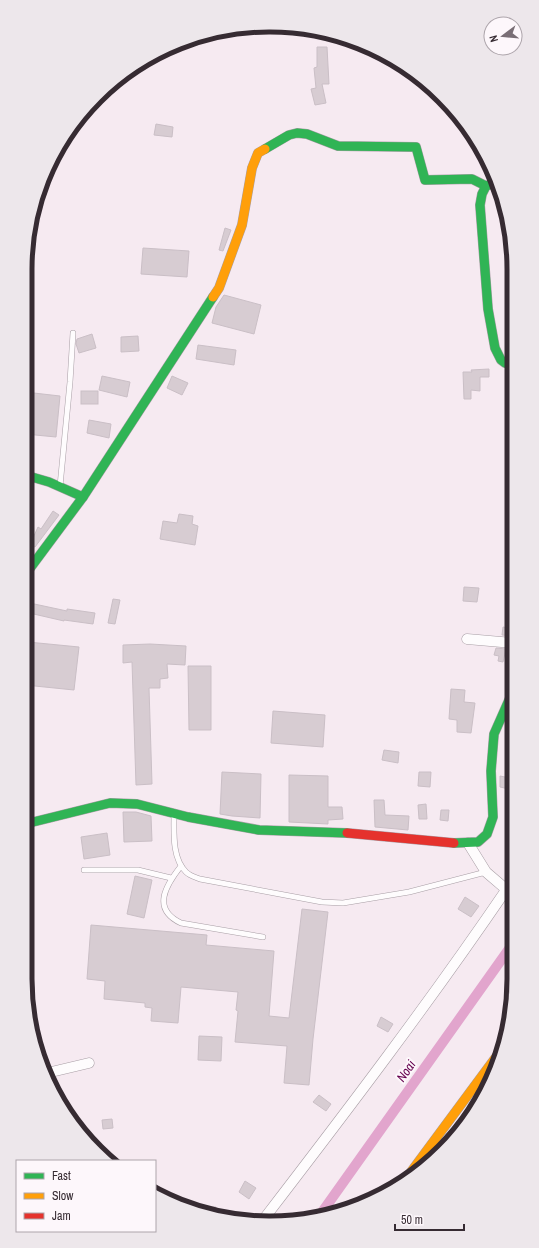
<svg xmlns="http://www.w3.org/2000/svg" width="539" height="1248" font-family="'Archivo Narrow',sans-serif">
<style>
.lines{fill:none;stroke-linecap:round;stroke-linejoin:round}
.canal{stroke:#e2a5cd;stroke-width:10}
.building{fill:#d7ccd2;stroke:#cabfc6}
.lane-casing{stroke:#a89ea5;stroke-width:6}
.street-casing{stroke:#a89ea5;stroke-width:11}
.fast-casing{stroke:#a89ea5;stroke-width:10}
.slow-casing{stroke:#a89ea5;stroke-width:10}
.jam-casing{stroke:#a89ea5;stroke-width:10}
.lane{stroke:#fefcfd;stroke-width:5}
.street{stroke:#fefcfd;stroke-width:10}
.fast{stroke:#30b455;stroke-width:9}
.slow{stroke:#ff9f0a;stroke-width:9}
.jam{stroke:#e5322d;stroke-width:9}
.labels{text-anchor:middle;dominant-baseline:central;stroke-width:4;stroke-linejoin:round;paint-order:stroke}
.water-label{font-size:13px;font-style:italic;fill:#65004e;stroke:#fdf7fb}
.rim{fill:none;stroke:#362b32;stroke-width:5}
</style>
<rect width="100%" height="100%" fill="#f6eaf1"/>
<g class="lines">
<path class="canal" d="M 320,1215 L 514,942"/>
</g>
<g class="building">
<path d="M 317,47 L 327,47 L 329,84 L 322,84 L 326,103 L 315,105 L 311,89 L 316,88 L 314,68 L 317,67 Z"/>
<path d="M 156,124 L 173,127 L 172,137 L 154,135 Z"/>
<path d="M 225,228 L 231,230 L 223,251 L 219,250 Z"/>
<path d="M 143,248 L 189,251 L 187,277 L 141,274 Z"/>
<path d="M 224,295 L 261,305 L 254,334 L 212,323 L 216,307 Z"/>
<path d="M 92,334 L 96,348 L 79,353 L 76,344 L 77,339 Z"/>
<path d="M 138,336 L 139,351 L 121,352 L 121,337 Z"/>
<path d="M 198,345 L 236,350 L 234,365 L 196,359 Z"/>
<path d="M 489,369 L 489,377 L 480,377 L 480,391 L 471,390 L 471,399 L 464,399 L 463,372 L 472,372 L 471,370 Z"/>
<path d="M 102,376 L 130,382 L 127,397 L 99,390 Z"/>
<path d="M 172,376 L 188,383 L 182,395 L 167,388 Z"/>
<rect x="81" y="391" width="17" height="13"/>
<path d="M 25,392 L 60,396 L 56,437 L 25,434 Z"/>
<path d="M 89,420 L 111,424 L 109,438 L 87,433 Z"/>
<path d="M 53,511 L 59,515 L 35,547 L 25,544 L 25,536 L 33,538 L 38,527 L 41,529 Z"/>
<path d="M 179,514 L 193,516 L 192,524 L 198,526 L 195,545 L 160,539 L 163,521 L 177,523 Z"/>
<path d="M 464,587 L 479,588 L 477,602 L 463,601 Z"/>
<path d="M 113,599 L 120,600 L 115,624 L 108,623 Z"/>
<path d="M 25,602 L 67,611 L 67,609 L 95,613 L 93,624 L 64,620 L 64,621 L 25,612 Z"/>
<path d="M 503,627 L 513,629 L 513,636 L 502,635 Z"/>
<path d="M 28,642 L 79,647 L 74,690 L 25,685 L 25,670 Z"/>
<path d="M 150,644 L 186,646 L 185,665 L 167,664 L 168,678 L 160,679 L 160,688 L 149,688 L 152,784 L 136,785 L 132,662 L 123,663 L 123,645 Z"/>
<path d="M 496,648 L 506,649 L 503,662 L 498,661 L 499,656 L 494,655 Z"/>
<path d="M 188,666 L 211,666 L 211,730 L 189,730 Z"/>
<path d="M 451,689 L 465,690 L 464,702 L 475,703 L 471,733 L 457,732 L 457,720 L 449,719 Z"/>
<path d="M 273,711 L 325,715 L 323,747 L 271,743 Z"/>
<path d="M 384,750 L 399,752 L 398,763 L 382,760 Z"/>
<path d="M 222,772 L 261,774 L 260,818 L 232,816 L 220,814 Z"/>
<path d="M 419,772 L 431,772 L 430,787 L 418,786 Z"/>
<path d="M 289,775 L 328,776 L 328,807 L 342,807 L 343,819 L 328,820 L 328,824 L 289,822 Z"/>
<path d="M 500,776 L 510,778 L 509,789 L 500,787 Z"/>
<path d="M 374,800 L 384,800 L 385,815 L 409,816 L 408,830 L 375,827 Z"/>
<path d="M 426,804 L 427,819 L 419,819 L 418,805 Z"/>
<path d="M 441,810 L 449,810 L 448,821 L 440,820 Z"/>
<path d="M 123,812 L 136,812 L 151,816 L 152,841 L 124,842 Z"/>
<path d="M 107,833 L 110,855 L 84,859 L 81,837 Z"/>
<path d="M 135,876 L 152,880 L 144,918 L 127,914 Z"/>
<path d="M 465,897 L 479,906 L 471,917 L 458,909 Z"/>
<path d="M 302,909 L 328,912 L 313,1039 L 309,1085 L 284,1083 L 287,1046 L 235,1042 L 238,1011 L 236,1010 L 238,992 L 181,987 L 178,1023 L 151,1021 L 152,1008 L 145,1007 L 145,1003 L 104,999 L 105,981 L 87,979 L 91,925 L 207,935 L 206,945 L 274,951 L 269,1016 L 289,1018 Z"/>
<path d="M 381,1017 L 393,1024 L 388,1032 L 377,1026 Z"/>
<path d="M 199,1036 L 222,1037 L 221,1061 L 198,1060 Z"/>
<path d="M 319,1095 L 331,1104 L 326,1111 L 313,1102 Z"/>
<path d="M 112,1119 L 113,1128 L 103,1129 L 102,1120 Z"/>
<path d="M 245,1181 L 256,1188 L 249,1199 L 239,1192 Z"/>
<path d="M 195,1207 L 216,1207 L 216,1216 L 195,1208 Z"/>
</g>
<g class="lines">
<defs>
<g id="lane">
<path d="M 60,486 L 70,382 L 73,333"/>
<path d="M 174,815 C 174,833 172,858 186,872 C 190,876 195,877 200,879 L 322,902 L 343,903 L 409,892 L 486,872"/>
<path d="M 181,866 C 166,885 151,909 181,923 L 263,937"/>
<path d="M 84,870 L 138,870 L 171,878"/>
</g>
<g id="street">
<path d="M 467,639 L 513,643"/>
<path d="M 468,843 L 486,872 L 514,896"/>
<path d="M 29,988 L 29,1005"/>
<path d="M 47,1073 L 89,1063"/>
<path d="M 263,1220 C 346,1112 429,1003 506,890"/>
</g>
<g id="fast">
<path d="M 265,149 L 289,135 L 297,133 L 307,134 L 338,146 L 416,147 L 425,180 L 472,179 L 486,186"/>
<path d="M 497,182 L 486,186 L 482,194 L 480,205 L 488,309 L 495,348 L 501,360 L 505,363 L 512,365"/>
<path d="M 25,475 L 49,482 L 83,497"/>
<path d="M 25,577 L 28,571 L 83,497 L 213,297"/>
<path d="M 25,824 L 110,803 L 137,804 L 188,817 L 259,830 L 347,833"/>
<path d="M 454,843 L 478,842 L 487,834 L 493,817 L 491,771 L 494,734 L 513,691"/>
</g>
<g id="slow">
<path d="M 213,297 L 219,288 L 242,225 L 252,168 L 258,153 L 265,149"/>
<path d="M 405,1180 L 502,1049"/>
</g>
<path id="jam" d="M 347,833 L 454,843"/>
</defs>
<use href="#lane" class="lane-casing"/>
<use href="#street" class="street-casing"/>
<use href="#fast" class="fast-casing"/>
<use href="#slow" class="slow-casing"/>
<use href="#jam" class="jam-casing"/>
<use href="#lane" class="lane"/>
<use href="#street" class="street"/>
<use href="#fast" class="fast"/>
<use href="#slow" class="slow"/>
<use href="#jam" class="jam"/>
</g>
<g class="labels">
<g class="water-label">
<text transform="translate(406 1071) rotate(-55)">Noai</text>
</g>
</g>
<path d="M0 0H539V1248H0ZM269 32H270A237 237 0 0 1 507 269V979A237 237 0 0 1 270 1216H269A237 237 0 0 1 32 979V269A237 237 0 0 1 269 32Z" fill="#ede7eb" fill-rule="evenodd"/>
<path class="rim" d="M269 32H270A237 237 0 0 1 507 269V979A237 237 0 0 1 270 1216H269A237 237 0 0 1 32 979V269A237 237 0 0 1 269 32Z"/>
<rect x="16" y="1160" width="140" height="72" fill="#fdf7fb" stroke="#ada5ab"/>
<rect x="24" y="1173" width="20" height="6" fill="#30b455" stroke="#ada5ab"/>
<text x="52" y="1180" font-size="12" fill="#362b32">Fast</text>
<rect x="24" y="1193" width="20" height="6" fill="#ff9f0a" stroke="#ada5ab"/>
<text x="52" y="1200" font-size="12" fill="#362b32">Slow</text>
<rect x="24" y="1213" width="20" height="6" fill="#e5322d" stroke="#ada5ab"/>
<text x="52" y="1220" font-size="12" fill="#362b32">Jam</text>
<g transform="translate(503 36) rotate(254)"><circle r="19" fill="#fdf7fb" stroke="#ada5ab"/>
<path d="M0-3L7 15L0 10L-7 15Z" fill="#796e75"/>
<text y="-6" font-size="11" font-weight="bold" text-anchor="middle" fill="#362b32">N</text>
</g>
<path d="M395 1224v6h69v-6" fill="none" stroke="#362b32" stroke-width="2"/>
<text x="401" y="1224" font-size="12" fill="#362b32" stroke="#fdf7fb" stroke-width="3" paint-order="stroke">50 m</text>
</svg>
